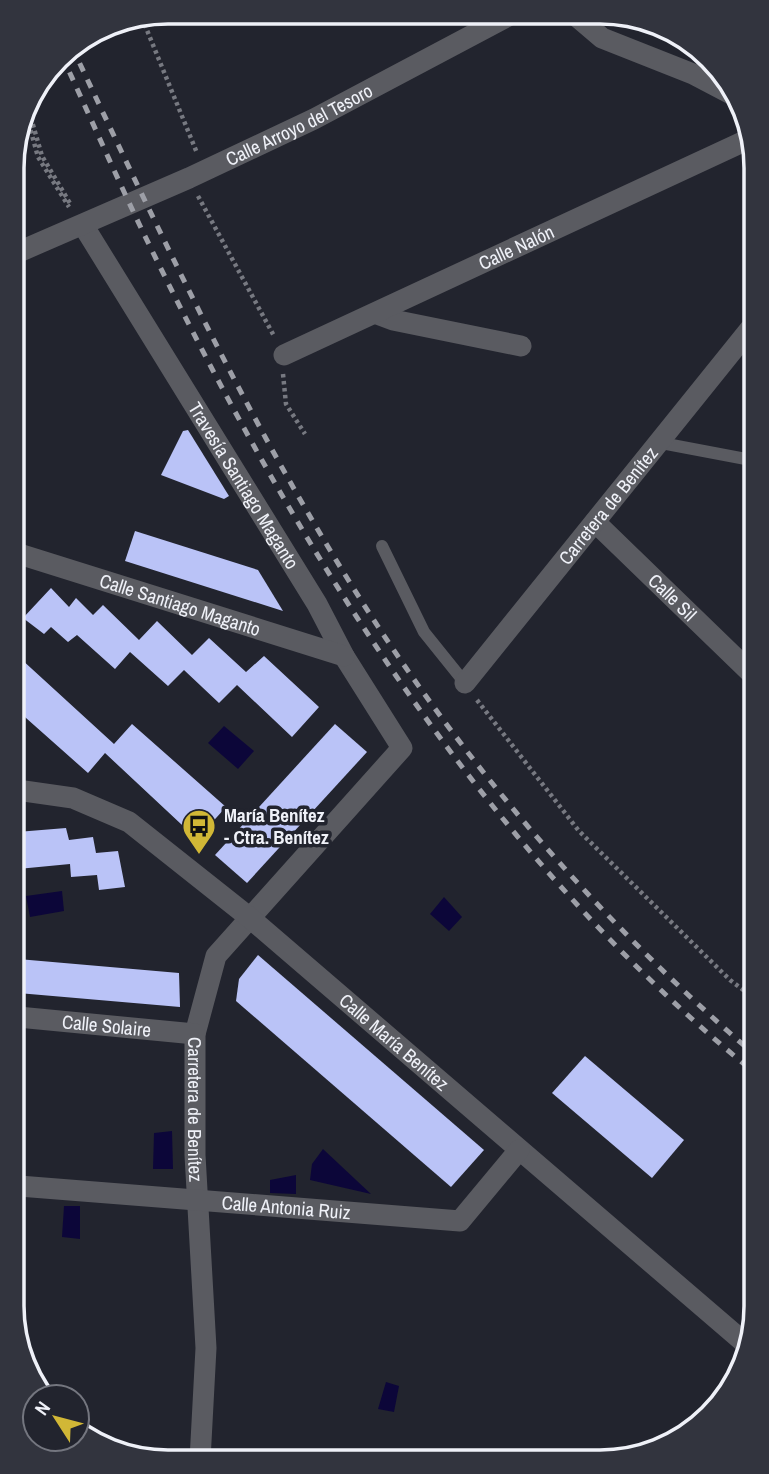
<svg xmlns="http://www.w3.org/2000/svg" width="769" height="1474" font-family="'Archivo Narrow',sans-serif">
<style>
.water{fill:#0c0639}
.building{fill:#bac3f7}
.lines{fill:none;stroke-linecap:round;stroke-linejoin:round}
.path{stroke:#777981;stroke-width:4.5;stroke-dasharray:3.5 3.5;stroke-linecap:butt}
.lane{stroke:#5a5b61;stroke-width:12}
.street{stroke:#5a5b61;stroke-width:21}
.rail{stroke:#9d9fa7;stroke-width:5;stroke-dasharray:9 9;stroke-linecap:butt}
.labels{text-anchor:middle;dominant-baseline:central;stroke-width:7;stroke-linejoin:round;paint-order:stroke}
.street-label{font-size:19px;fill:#eff1f8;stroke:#22242e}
.poi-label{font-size:19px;font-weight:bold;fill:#eff1f8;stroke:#22242e;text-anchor:start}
.rim{fill:none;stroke:#eff1f8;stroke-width:3.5}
</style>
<rect width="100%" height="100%" fill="#22242e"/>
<g class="water">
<path d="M 224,726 L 254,751 L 238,769 L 208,743 Z"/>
<path d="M 62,891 L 64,911 L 30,917 L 26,896 Z"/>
<path d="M 444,897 L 462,917 L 449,931 L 430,914 Z"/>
<path d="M 172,1131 L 173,1169 L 153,1169 L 154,1133 Z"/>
<path d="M 323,1149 L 371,1194 L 310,1180 L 312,1164 Z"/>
<path d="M 296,1175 L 296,1194 L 270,1193 L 270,1180 Z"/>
<path d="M 64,1206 L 80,1206 L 80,1239 L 62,1237 Z"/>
<path d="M 386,1382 L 399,1386 L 394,1412 L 378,1409 Z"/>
</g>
<g class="building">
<path d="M 188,430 L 229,496 L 224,499 L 161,475 L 183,431 Z"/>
<path d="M 135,531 L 258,570 L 283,611 L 125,561 Z"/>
<path d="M 51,588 L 69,607 L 76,598 L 93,615 L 103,605 L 139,640 L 157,621 L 192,655 L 209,638 L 246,672 L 264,656 L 319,707 L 292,737 L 237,685 L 219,703 L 184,670 L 168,686 L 130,652 L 115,669 L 77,635 L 68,642 L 51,627 L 44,634 L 23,618 Z"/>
<path d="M 20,658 L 114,744 L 132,724 L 226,807 L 197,839 L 105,753 L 88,773 L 17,710 L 16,662 Z"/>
<path d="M 335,724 L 367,752 L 247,883 L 215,855 Z"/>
<path d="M 66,828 L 69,840 L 93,837 L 96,853 L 118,851 L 125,887 L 99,890 L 97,875 L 71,877 L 70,864 L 18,869 L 17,832 Z"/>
<path d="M 258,955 L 484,1150 L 451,1187 L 236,1001 L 239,979 Z"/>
<path d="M 18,959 L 179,973 L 180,1007 L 18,993 Z"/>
<path d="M 585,1056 L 684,1140 L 652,1178 L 552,1093 Z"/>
</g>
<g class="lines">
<g class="path">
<path d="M 142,18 L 197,153"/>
<path d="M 27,104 L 42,156 L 71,205"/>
<path d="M 25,110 L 38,157 L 69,207"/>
<path d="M 198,196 L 274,336"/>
<path d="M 283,374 L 286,404 L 305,434"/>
<path d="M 477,700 L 579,831 L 730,980 L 754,998"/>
</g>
<g class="lane">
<path d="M 656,442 L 751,460"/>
<path d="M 382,546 L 424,632 L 465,683"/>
</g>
<g class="street">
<path d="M 575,15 L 602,38 L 693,74 L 733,95"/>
<path id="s1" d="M 83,225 L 317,604 L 344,656 L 402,748 L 216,956 L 195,1034 L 195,1155 L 206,1348 L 200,1460"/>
<path id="s2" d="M 14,254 L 189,178 L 314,119 L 512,14"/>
<path d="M 377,314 L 393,320 L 521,346"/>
<path id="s3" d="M 284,355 L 749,139"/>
<path id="s4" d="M 595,522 L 752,674"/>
<path id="s5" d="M 16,553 L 344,656"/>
<path id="s6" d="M 465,683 L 750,329"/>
<path id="s7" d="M 17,790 L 73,798 L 129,822 L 250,918 L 746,1344"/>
<path id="s8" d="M 18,1017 L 195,1034"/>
<path id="s9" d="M 19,1186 L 460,1221 L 519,1150"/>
</g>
<g class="rail">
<path d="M 72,47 C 165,244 258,443 377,625 C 482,785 610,930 755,1055"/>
<path d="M 62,56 C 89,114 115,174 143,232 C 294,544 482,851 755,1073"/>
</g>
</g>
<defs>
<symbol id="bus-pin" viewBox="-11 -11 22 30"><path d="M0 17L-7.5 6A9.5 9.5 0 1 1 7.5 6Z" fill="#d1b736" stroke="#22242e"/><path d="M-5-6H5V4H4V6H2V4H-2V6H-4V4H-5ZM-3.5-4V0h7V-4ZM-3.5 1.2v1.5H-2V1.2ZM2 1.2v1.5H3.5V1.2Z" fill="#111"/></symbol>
</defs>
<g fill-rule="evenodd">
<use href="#bus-pin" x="180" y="807" width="38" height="52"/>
</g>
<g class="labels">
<g class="street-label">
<text stroke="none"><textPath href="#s2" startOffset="313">Calle Arroyo del Tesoro</textPath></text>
<text stroke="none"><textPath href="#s3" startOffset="256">Calle Nalón</textPath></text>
<text stroke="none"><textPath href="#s1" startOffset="306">Travesía Santiago Maganto</textPath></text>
<text stroke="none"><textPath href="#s6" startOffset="228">Carretera de Benítez</textPath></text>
<text stroke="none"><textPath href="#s4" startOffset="108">Calle Sil</textPath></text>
<text stroke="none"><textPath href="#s5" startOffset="172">Calle Santiago Maganto</textPath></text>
<text stroke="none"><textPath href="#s8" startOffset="89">Calle Solaire</textPath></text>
<text stroke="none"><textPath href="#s7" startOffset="462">Calle María Benítez</textPath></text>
<text stroke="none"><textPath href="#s1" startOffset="1048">Carretera de Benítez</textPath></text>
<text stroke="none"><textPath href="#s9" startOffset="268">Calle Antonia Ruiz</textPath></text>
</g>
<g class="poi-label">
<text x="224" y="815">María Benítez<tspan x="224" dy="22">- Ctra. Benítez</tspan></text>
</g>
</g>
<path d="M0 0H769V1474H0ZM168 24H600A144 144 0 0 1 744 168V1306A144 144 0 0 1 600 1450H168A144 144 0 0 1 24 1306V168A144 144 0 0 1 168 24Z" fill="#32343e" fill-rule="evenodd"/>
<path class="rim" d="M168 24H600A144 144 0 0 1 744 168V1306A144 144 0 0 1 600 1450H168A144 144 0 0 1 24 1306V168A144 144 0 0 1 168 24Z"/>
<g transform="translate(56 1418) rotate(306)"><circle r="33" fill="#22242e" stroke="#74767f" stroke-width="2"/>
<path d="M0-5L12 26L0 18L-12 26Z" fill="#d1b736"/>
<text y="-10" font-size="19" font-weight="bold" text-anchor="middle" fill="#eff1f8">N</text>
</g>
</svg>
